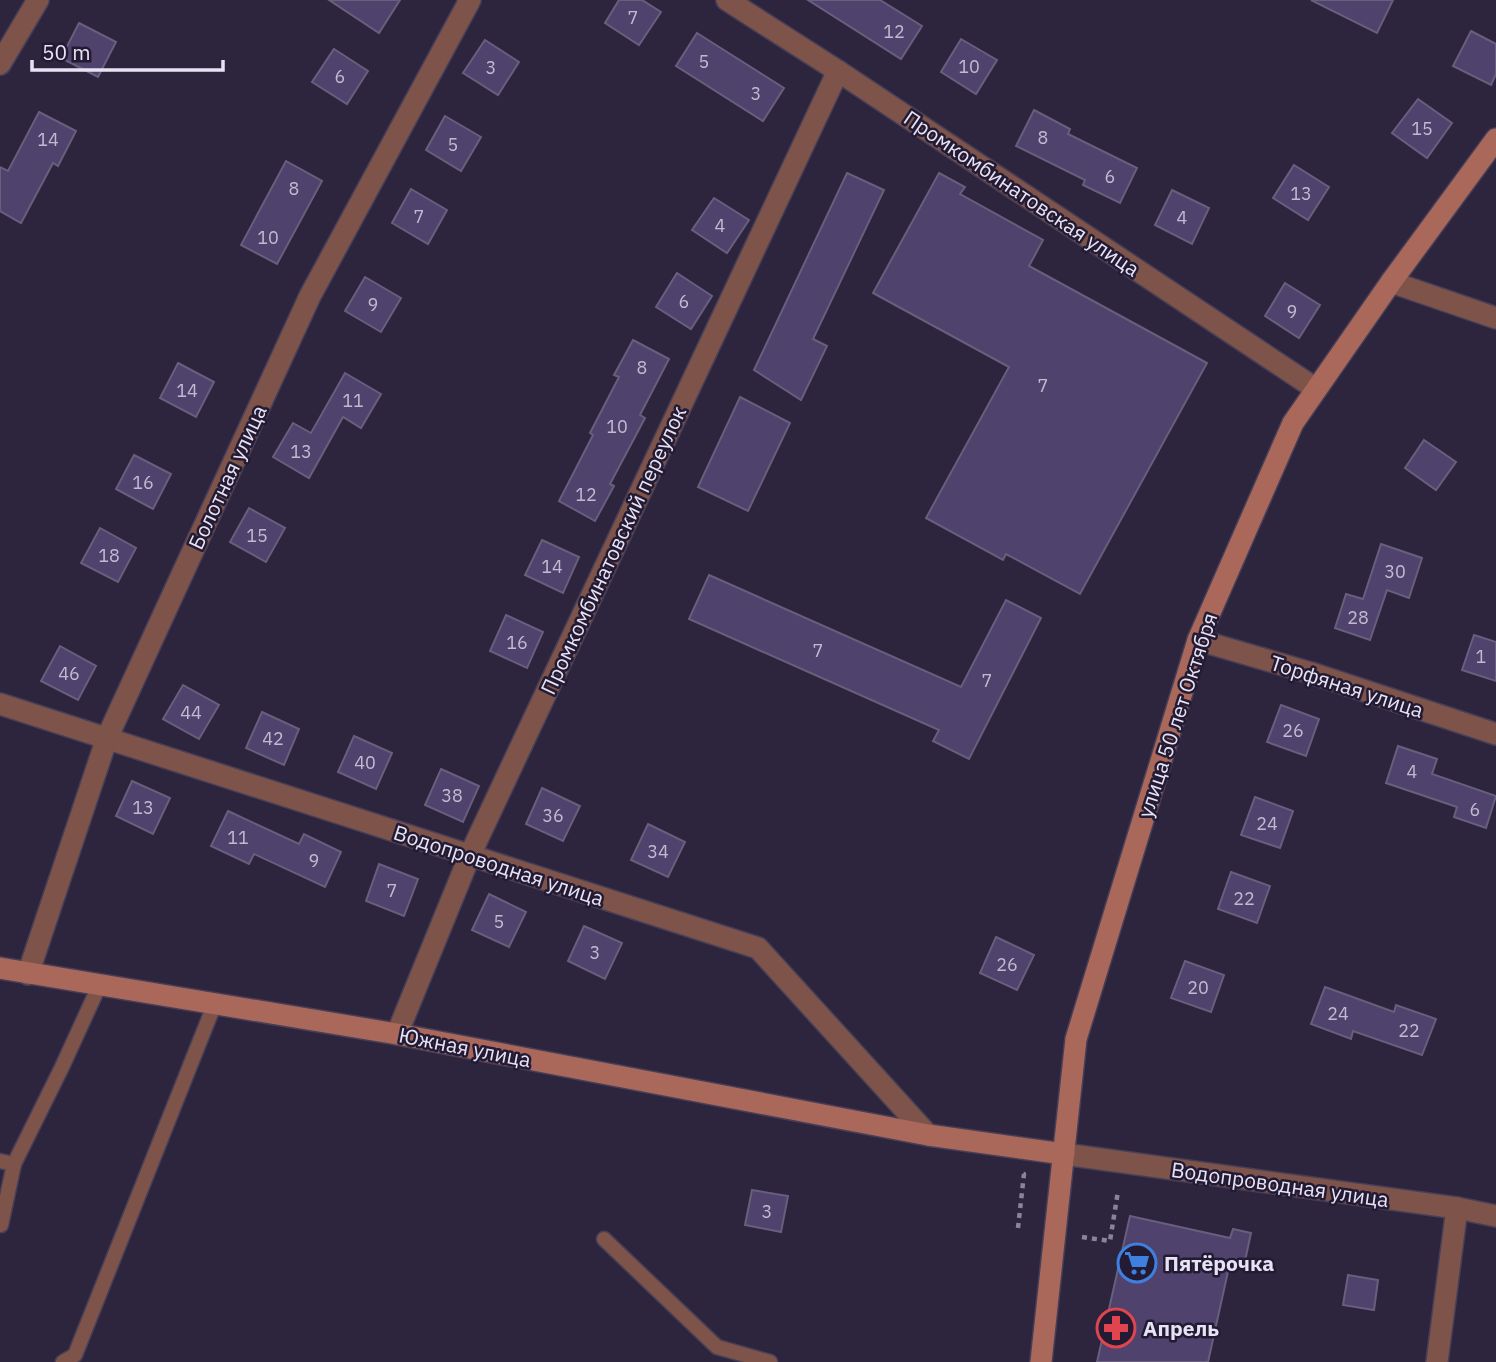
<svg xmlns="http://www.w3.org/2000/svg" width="1496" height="1362" font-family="'IBM Plex Sans',sans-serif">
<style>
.building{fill:#4f426c;stroke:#675f7c;stroke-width:2}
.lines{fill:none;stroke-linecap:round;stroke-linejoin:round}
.lane-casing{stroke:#473f57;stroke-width:17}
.street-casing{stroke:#473f57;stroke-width:24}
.secondary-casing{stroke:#473f57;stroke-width:24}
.path{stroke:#8a8499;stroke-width:4.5;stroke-dasharray:5 5;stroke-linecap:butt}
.lane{stroke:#7d534a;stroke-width:14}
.street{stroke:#7d534a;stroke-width:21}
.secondary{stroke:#aa685a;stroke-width:21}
.labels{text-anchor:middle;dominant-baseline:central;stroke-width:5;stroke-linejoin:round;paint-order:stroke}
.number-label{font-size:18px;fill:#c1bbd2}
.street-label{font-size:21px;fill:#e7e3f4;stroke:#231b34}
.poi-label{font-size:21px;font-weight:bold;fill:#e7e3f4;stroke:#231b34;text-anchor:start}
</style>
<rect width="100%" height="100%" fill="#2d243e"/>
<g class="building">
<path d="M 329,0 L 400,0 L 379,33 Z"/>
<path d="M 619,0 L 642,0 L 661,12 L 639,45 L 605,23 Z"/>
<path d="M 808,0 L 880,0 L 922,26 L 901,59 Z"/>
<path d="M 1311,0 L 1393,0 L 1377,33 Z"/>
<path d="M 79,23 L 116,42 L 98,77 L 61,58 Z"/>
<path d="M 1471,31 L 1496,44 L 1496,74 L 1491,85 L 1453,66 Z"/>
<path d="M 697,33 L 784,88 L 763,121 L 676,66 Z"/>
<path d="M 961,39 L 997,60 L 976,94 L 941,72 Z"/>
<path d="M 485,40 L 519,62 L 498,95 L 463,73 Z"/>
<path d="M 334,49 L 368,71 L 347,104 L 312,82 Z"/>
<path d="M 1418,99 L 1452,123 L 1427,158 L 1392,133 Z"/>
<path d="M 1034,110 L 1070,129 L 1068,134 L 1137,168 L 1120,203 L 1083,185 L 1085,180 L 1016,146 Z"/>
<path d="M 39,112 L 76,131 L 58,166 L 53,163 L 21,223 L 0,211 L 0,167 L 8,171 Z"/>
<path d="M 445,116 L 481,137 L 461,171 L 426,150 Z"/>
<path d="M 286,161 L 322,181 L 277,264 L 241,245 Z"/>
<path d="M 1294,165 L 1329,187 L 1308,220 L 1273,198 Z"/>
<path d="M 847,173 L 884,190 L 813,339 L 827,346 L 801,400 L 754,370 Z"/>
<path d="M 939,173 L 965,187 L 960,194 L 1043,240 L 1029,266 L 1207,363 L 1080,594 L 1006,554 L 1003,560 L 926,518 L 1009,367 L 873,293 Z"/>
<path d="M 411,189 L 447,210 L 428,244 L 392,223 Z"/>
<path d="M 1172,190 L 1209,208 L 1192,244 L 1155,225 Z"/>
<path d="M 714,198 L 749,220 L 727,253 L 692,230 Z"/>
<path d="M 677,273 L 712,296 L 691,329 L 656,307 Z"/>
<path d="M 365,277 L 401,298 L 381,332 L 345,311 Z"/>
<path d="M 1285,283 L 1320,305 L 1299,338 L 1265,316 Z"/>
<path d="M 633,340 L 669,359 L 640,415 L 645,418 L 610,484 L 614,486 L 595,521 L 559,501 L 593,435 L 590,433 L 619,377 L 614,375 Z"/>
<path d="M 178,363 L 214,382 L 196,417 L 160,398 Z"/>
<path d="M 345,373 L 381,394 L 361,428 L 343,417 L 309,478 L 273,457 L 293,423 L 311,433 Z"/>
<path d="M 740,397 L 790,423 L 748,511 L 698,487 Z"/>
<path d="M 1424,440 L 1456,462 L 1436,490 L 1405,468 Z"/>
<path d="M 134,455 L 171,474 L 153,509 L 116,489 Z"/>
<path d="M 249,508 L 285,528 L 266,562 L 230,542 Z"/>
<path d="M 100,528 L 136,548 L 118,582 L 81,563 Z"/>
<path d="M 542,540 L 579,557 L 563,593 L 525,575 Z"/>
<path d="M 1381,544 L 1422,558 L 1409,598 L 1387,590 L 1370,640 L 1335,628 L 1346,594 L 1363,599 Z"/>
<path d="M 709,575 L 961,687 L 1006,600 L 1041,618 L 969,759 L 933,741 L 939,730 L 689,619 Z"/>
<path d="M 506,615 L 543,632 L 527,668 L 490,651 Z"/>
<path d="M 1474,635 L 1496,642 L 1496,681 L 1462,670 Z"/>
<path d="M 60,646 L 96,666 L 78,700 L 41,681 Z"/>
<path d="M 183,685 L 219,705 L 199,739 L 163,719 Z"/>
<path d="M 1281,705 L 1319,719 L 1306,756 L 1267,742 Z"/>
<path d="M 262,712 L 299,729 L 284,765 L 246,748 Z"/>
<path d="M 354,736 L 392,753 L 376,789 L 338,772 Z"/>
<path d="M 1398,746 L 1437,759 L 1432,774 L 1496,796 L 1486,828 L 1454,817 L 1457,807 L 1386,783 Z"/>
<path d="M 441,769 L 479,786 L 463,822 L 425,805 Z"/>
<path d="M 132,781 L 170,798 L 153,834 L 116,816 Z"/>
<path d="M 542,788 L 580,806 L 563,841 L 526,824 Z"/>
<path d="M 1255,797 L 1293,811 L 1280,848 L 1241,835 Z"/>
<path d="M 228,811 L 299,844 L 304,834 L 341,852 L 325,887 L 254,854 L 249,864 L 211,846 Z"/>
<path d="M 648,824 L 685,842 L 668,877 L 631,860 Z"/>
<path d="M 379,864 L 418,879 L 404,916 L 366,901 Z"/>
<path d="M 1231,872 L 1270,886 L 1257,923 L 1218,909 Z"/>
<path d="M 489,894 L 526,912 L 509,947 L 472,930 Z"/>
<path d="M 584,926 L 622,943 L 605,979 L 568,961 Z"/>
<path d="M 996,937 L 1034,955 L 1017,990 L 980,973 Z"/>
<path d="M 1185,961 L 1224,975 L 1211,1012 L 1171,998 Z"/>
<path d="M 1325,987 L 1394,1012 L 1396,1005 L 1436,1019 L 1422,1055 L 1353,1031 L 1351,1039 L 1311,1024 Z"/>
<path d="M 752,1190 L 788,1196 L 781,1232 L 745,1225 Z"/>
<path d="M 1130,1216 L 1230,1238 L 1233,1229 L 1251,1233 L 1245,1261 L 1231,1258 L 1208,1362 L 1097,1362 Z"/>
<path d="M 1348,1275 L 1378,1280 L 1374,1310 L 1343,1305 Z"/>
</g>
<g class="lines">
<defs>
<g id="lane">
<path d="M 0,1161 L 14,1164"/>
<path d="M 1,1225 L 14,1164 L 62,1067 L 100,984"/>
<path d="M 604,1239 L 717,1347 L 770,1362"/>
<path d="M 63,1362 L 75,1355 L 215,1003"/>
</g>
<g id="street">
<path d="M 727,0 L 838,71 L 1316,389"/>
<path d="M 0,64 L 38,0"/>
<path d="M 1391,282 L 1496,318"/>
<path d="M 1198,640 L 1311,673 L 1496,734"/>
<path d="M 0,704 L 758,948 L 928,1135"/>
<path d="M 28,974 L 107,738 L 310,296 L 470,0"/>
<path d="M 397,1034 L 470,855 L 838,71"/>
<path d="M 1064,1154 L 1457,1208 L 1496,1216"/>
<path d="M 1437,1362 L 1457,1208"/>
</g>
<g id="secondary">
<path d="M 0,968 L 397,1034 L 928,1135 L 1064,1154"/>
<path d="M 1041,1362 L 1076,1039 L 1198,640 L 1293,423 L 1391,282 L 1496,139"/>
</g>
</defs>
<use href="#lane" class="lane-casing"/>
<use href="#street" class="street-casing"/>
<use href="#secondary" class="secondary-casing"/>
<g class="path">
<path d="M 1018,1228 L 1024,1174 L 1019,1173"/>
<path d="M 1082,1237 L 1110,1241 L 1118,1191"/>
</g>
<use href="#lane" class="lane"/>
<use href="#street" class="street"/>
<use href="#secondary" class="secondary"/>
</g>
<defs>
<symbol id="supermarket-ring" viewBox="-11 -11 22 22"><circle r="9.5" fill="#231b34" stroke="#3f7fe0" stroke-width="1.5"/><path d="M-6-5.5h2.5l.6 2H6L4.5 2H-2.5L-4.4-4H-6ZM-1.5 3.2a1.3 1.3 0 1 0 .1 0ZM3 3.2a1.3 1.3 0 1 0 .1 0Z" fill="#3f7fe0"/></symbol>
<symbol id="pharmacy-ring" viewBox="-11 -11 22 22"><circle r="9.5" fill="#231b34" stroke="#e0444e" stroke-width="1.5"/><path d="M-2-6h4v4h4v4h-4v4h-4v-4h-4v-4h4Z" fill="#e0444e"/></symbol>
</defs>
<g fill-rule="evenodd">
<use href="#supermarket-ring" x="1115" y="1241" width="44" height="44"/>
<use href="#pharmacy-ring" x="1094" y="1306" width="44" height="44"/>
</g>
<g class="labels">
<g class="number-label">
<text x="633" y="17">7</text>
<text x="894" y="31">12</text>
<text x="704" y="61">5</text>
<text x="969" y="66">10</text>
<text x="491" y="67">3</text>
<text x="340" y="76">6</text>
<text x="756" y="93">3</text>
<text x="1422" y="128">15</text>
<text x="1043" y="137">8</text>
<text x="48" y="139">14</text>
<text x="453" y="144">5</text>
<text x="1110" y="176">6</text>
<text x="294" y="188">8</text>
<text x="1301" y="193">13</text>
<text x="419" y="216">7</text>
<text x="1182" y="217">4</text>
<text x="720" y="225">4</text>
<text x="268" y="237">10</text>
<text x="684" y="301">6</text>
<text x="373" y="304">9</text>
<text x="1292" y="311">9</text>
<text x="642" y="367">8</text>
<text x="1043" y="385">7</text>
<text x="187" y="390">14</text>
<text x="353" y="400">11</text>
<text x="617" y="426">10</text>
<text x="301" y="451">13</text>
<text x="143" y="482">16</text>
<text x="586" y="494">12</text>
<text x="257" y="535">15</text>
<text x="109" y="555">18</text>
<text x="552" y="566">14</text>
<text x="1395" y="571">30</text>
<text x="1358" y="617">28</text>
<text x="517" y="642">16</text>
<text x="818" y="650">7</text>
<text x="1481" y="656">1</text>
<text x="69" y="673">46</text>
<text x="987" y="680">7</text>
<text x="191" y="712">44</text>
<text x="1293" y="730">26</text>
<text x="273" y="738">42</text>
<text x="365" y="762">40</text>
<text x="1412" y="771">4</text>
<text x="452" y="795">38</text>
<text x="143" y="807">13</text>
<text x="1475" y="809">6</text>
<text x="553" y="815">36</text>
<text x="1267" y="823">24</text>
<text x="238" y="837">11</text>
<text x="658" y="851">34</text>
<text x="314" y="860">9</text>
<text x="392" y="890">7</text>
<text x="1244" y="898">22</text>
<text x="499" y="921">5</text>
<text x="595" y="952">3</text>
<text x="1007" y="964">26</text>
<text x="1198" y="987">20</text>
<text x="1338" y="1013">24</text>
<text x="1409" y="1030">22</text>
<text x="767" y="1211">3</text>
</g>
<g class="street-label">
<text transform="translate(1022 193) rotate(34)">Промкомбинатовская улица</text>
<text transform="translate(227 477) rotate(-65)">Болотная улица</text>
<text transform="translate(613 550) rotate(-65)">Промкомбинатовский переулок</text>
<text transform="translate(1347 686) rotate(18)">Торфяная улица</text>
<text transform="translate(1177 715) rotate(-72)">улица 50 лет Октября</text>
<text transform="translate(499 865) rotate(18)">Водопроводная улица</text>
<text transform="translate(465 1047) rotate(11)">Южная улица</text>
<text transform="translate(1280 1184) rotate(8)">Водопроводная улица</text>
</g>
<g class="poi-label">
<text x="1164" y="1263">Пятёрочка</text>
<text x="1143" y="1328">Апрель</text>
</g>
</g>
<path d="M32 60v10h191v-10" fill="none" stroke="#e7e3f4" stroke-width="3.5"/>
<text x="42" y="60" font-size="21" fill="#e7e3f4" stroke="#231b34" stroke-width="5" paint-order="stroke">50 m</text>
</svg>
